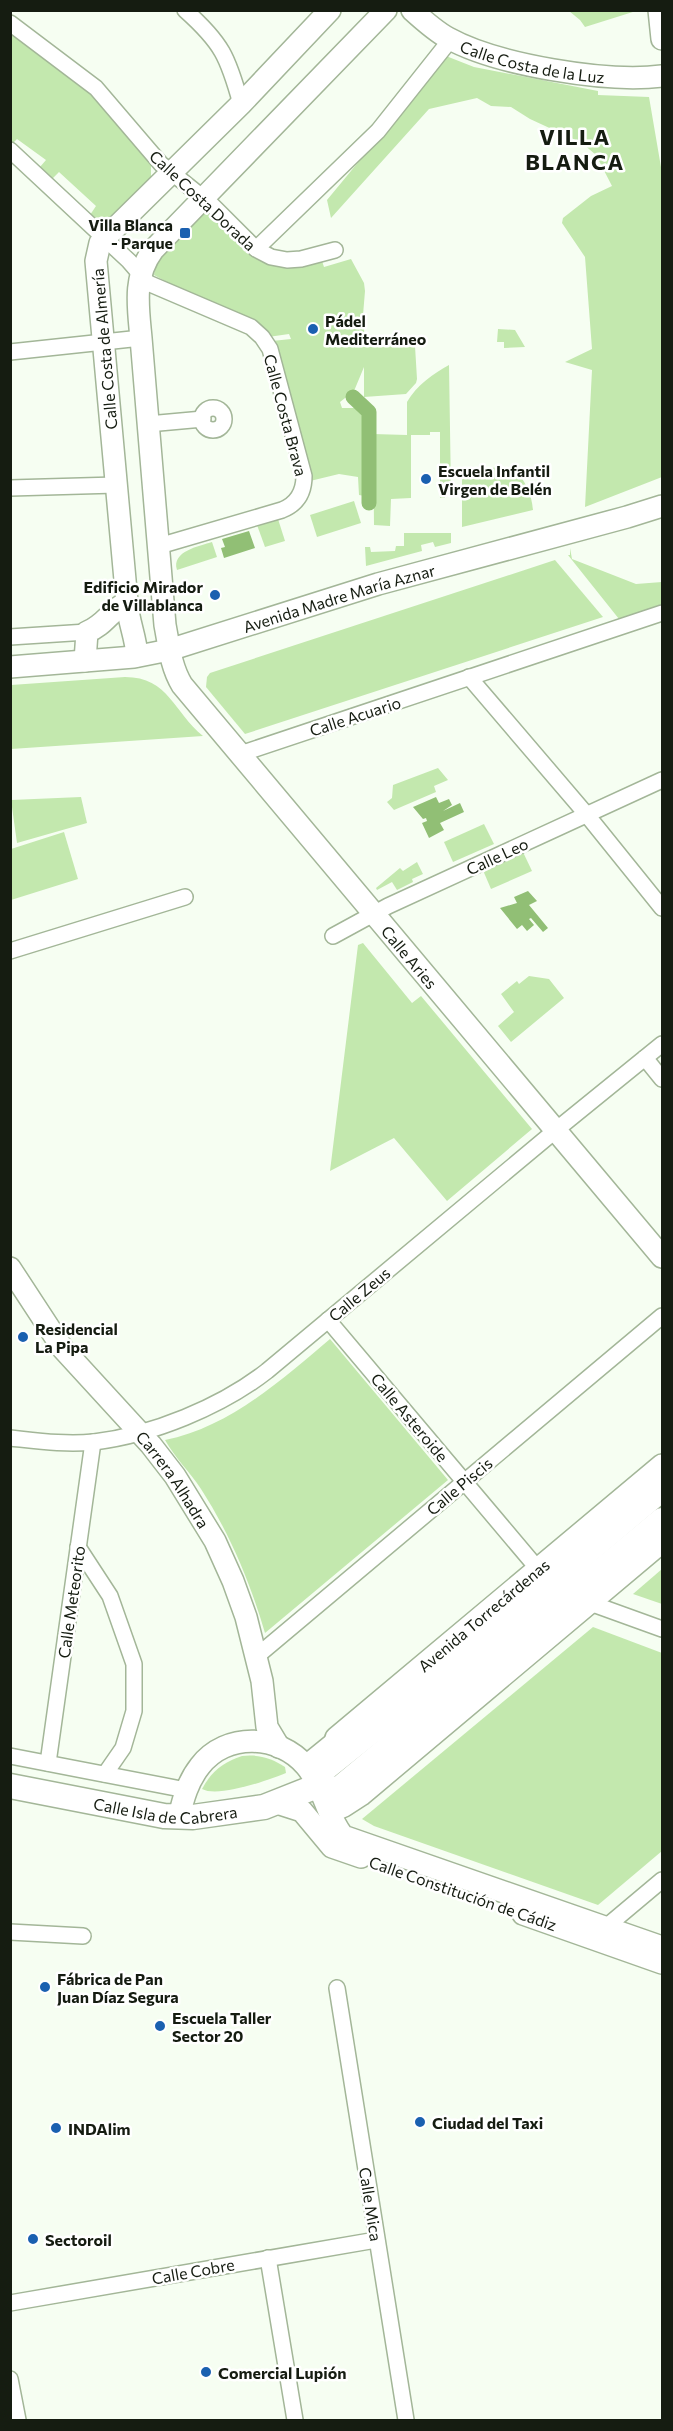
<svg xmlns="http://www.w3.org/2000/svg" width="673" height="2431" font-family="Commissioner,sans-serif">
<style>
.green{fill:#c3e8ae}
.water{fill:#91bf75}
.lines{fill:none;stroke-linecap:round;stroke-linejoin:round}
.canal{stroke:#91bf75;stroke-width:15}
.street-casing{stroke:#a3b698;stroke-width:18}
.secondary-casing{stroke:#a3b698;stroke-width:24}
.primary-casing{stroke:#a3b698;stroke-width:27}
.street{stroke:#fff;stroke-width:15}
.secondary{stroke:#fff;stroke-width:21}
.primary{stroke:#fff;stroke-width:24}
.poi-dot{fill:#1a60b0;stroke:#fff;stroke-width:2}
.labels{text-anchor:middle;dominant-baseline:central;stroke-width:5;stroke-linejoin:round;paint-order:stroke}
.street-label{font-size:16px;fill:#151c11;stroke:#fff}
.poi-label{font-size:16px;font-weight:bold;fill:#151c11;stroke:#fff;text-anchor:start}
.district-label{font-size:22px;font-weight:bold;letter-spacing:1.5px;fill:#151c11;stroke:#fff}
</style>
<rect width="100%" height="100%" fill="#f6fef2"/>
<g class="green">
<path d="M 569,11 L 636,11 L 585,27 L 580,20 Z"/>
<path d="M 10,31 L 88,90 L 151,163 L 151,179 L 109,221 L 97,219 L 90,215 L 96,206 L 59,172 L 52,179 L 40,167 L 46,160 L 17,139 L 11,145 Z"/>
<path d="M 446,56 L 474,67 L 598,91 L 598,95 L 649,97 L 662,173 L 662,477 L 585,507 L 592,370 L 565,362 L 592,349 L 585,257 L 562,223 L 563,218 L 591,196 L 612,186 L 596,155 L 582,143 L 530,119 L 511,107 L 491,106 L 477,98 L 429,109 L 331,218 L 327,200 Z"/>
<path d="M 205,211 L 211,213 L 250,254 L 321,258 L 324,267 L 351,259 L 364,283 L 365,291 L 363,315 L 365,343 L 413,344 L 415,346 L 417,379 L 416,383 L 406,394 L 364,397 L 364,367 L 354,391 L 340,402 L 342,408 L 359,408 L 364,413 L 365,496 L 359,495 L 358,477 L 339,474 L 310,481 L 272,341 L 291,339 L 289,334 L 268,337 L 154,275 L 156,258 Z"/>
<path d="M 498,329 L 515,330 L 525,347 L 504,348 L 504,342 L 497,342 Z"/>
<path d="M 449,365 L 451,493 L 445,493 L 445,498 L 440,498 L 440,432 L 430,432 L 430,435 L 411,435 L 411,498 L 391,499 L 390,526 L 374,525 L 373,434 L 407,435 L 407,402 C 416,386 434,373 449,365 Z"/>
<path d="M 498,467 L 514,469 C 526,482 531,492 533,510 L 462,527 L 462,479 L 475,471 Z"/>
<path d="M 354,501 L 361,523 L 317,537 L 310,515 Z"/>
<path d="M 278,519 L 285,541 L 265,547 L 257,525 Z"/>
<path d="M 404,533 L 451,533 L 451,543 L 435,547 L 433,542 L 421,545 L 422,551 L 366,566 L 365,547 L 370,547 L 371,552 L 395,551 L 396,546 L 404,546 Z"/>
<path d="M 212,542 L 217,557 L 177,570 C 171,551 200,546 212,542 Z"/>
<path d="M 570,548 L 572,559 L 636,584 L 662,582 L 662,604 L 619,619 L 568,555 L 570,555 Z"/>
<path d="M 555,560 L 603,617 L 245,734 L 206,687 L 207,677 L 210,673 Z"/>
<path d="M 125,677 C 169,677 174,713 203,736 L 11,749 L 11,685 Z"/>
<path d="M 438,768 L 448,780 L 434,786 L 436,792 L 394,810 L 387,802 L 392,798 L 393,785 Z"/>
<path d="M 81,797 L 87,823 L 17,843 L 11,800 Z"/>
<path d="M 484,824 L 494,844 L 453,862 L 444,842 Z"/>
<path d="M 64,832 L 78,879 L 11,900 L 11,849 Z"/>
<path d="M 522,850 L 532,871 L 491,889 L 482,868 Z"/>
<path d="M 417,862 L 423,874 L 412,879 L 413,882 L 397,890 L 392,882 L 377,890 L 376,888 L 400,868 L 403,871 Z"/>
<path d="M 363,943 L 412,1003 L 421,996 L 532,1129 L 447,1201 L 394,1138 L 330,1171 L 358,945 Z"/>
<path d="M 529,976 L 549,979 L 564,998 L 511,1042 L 498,1026 L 514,1012 L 501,994 L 517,981 L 519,984 Z"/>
<path d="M 330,1339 L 448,1480 L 265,1633 C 250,1582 230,1534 201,1489 C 190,1472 175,1458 165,1440 C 228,1428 283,1379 330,1339 Z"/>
<path d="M 662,1569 L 662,1604 L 633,1594 Z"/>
<path d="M 593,1627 L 662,1653 L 662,1851 L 598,1905 L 374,1826 L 362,1819 Z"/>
<path d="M 242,1756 C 258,1754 272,1758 285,1767 L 286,1773 C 269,1780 218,1798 202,1789 C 211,1772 223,1762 242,1756 Z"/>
</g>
<g class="water">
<path d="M 249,531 L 255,548 L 224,558 L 221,548 L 225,547 L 222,539 Z"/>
<path d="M 436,797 L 439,803 L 449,799 L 452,805 L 443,811 L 460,803 L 464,812 L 440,823 L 444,830 L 429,838 L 422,823 L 427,821 L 426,818 L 423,819 L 413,807 Z"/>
<path d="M 528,891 L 537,901 L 529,905 L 548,928 L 543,932 L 531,918 L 529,919 L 534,925 L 527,931 L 522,925 L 517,929 L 500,908 L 517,903 L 514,897 Z"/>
</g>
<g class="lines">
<path class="canal" d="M 353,397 L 369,412 L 369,503"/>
<defs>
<g id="street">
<path d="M 185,10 C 222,43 228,57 241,104"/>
<path d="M 10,23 L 96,88 L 161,164 L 212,205 L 256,249 L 271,257 L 287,260 L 301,259 L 335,250"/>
<path d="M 10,150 L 129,261 L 148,283 L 251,327 L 262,337 L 270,349 L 304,476 C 304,492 297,504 282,510 L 159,546"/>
<path d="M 256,249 L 378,131 L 451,39"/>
<path d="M 10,352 L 141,338"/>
<circle cx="213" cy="419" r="11"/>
<path d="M 148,424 L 203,419"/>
<path d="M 10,488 L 116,485"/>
<path d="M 10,637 L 87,632"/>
<path d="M 469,677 L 587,815 L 662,908"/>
<path d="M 240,754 L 662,613"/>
<path d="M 333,936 L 388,906 L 662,780"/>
<path d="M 10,951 L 185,897"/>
<path d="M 645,1058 L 662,1079"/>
<path d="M 328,1320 L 538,1569"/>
<path d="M 10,1438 C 38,1441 66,1445 94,1442 C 152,1435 221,1407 267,1371 L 556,1130 L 662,1044"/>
<path d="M 78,1547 L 110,1596 L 134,1664 L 134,1711 L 123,1748 L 105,1774"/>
<path d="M 590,1603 L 662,1629"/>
<path d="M 257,1656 L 662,1316"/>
<path d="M 10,1756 L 186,1790"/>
<path d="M 48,1763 L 93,1442"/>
<path d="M 304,1764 L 336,1738"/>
<path d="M 606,1927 L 662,1880"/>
<path d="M 10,1932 L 83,1936"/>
<path d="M 337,1988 L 406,2420"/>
<path d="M 268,2258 L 295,2420"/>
<path d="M 10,2303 L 376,2240"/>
<path d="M 10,2379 L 18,2420"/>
</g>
<g id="secondary">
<path id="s1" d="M 386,10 L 153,250 C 133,277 138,306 141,338 L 165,625 C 169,646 171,667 182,685 L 662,1257"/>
<path id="s2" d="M 412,10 C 423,20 435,31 448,38 C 497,65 607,83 662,76"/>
<path d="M 659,10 L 662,39"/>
<path d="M 127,602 C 128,621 136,637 137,656"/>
<path d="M 85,661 L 87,632 C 104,626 111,610 127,602 L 96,261 L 100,243 L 105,238 L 241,104 L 330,10"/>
<path id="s3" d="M 10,667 L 134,657 L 169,650 L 378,584 L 627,517 L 662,506"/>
<path id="s4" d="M 10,1268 L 63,1349 L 151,1445 L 175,1476 L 215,1541 L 233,1581 L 246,1617 L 262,1681 L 267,1727 L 279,1747"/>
<path id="s5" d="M 336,1738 L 662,1465"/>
<path d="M 277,1803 L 302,1811 L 332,1847 L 361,1857"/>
<path d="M 330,1812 L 344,1806 L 361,1795 L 662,1542"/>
<path d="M 179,1817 C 183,1799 188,1781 200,1766 C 226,1732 279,1734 306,1766 C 323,1786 326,1815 343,1836 L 662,1947"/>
<path d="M 523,1914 L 662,1963"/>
</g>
<g id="primary">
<path id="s6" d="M 10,1786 L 164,1816 L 193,1817 L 264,1807 L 317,1786 L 325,1790 L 340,1788 L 662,1520"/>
<path d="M 317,1786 L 323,1770 L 417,1695 L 662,1489"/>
</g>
</defs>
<use href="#street" class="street-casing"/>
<use href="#secondary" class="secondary-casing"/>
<use href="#primary" class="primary-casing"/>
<use href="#street" class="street"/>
<use href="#secondary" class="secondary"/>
<use href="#primary" class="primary"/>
</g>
<g class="poi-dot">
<rect x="179" y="227" width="12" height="12" rx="3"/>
<circle cx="313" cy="329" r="6"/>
<circle cx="426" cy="479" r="6"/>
<circle cx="215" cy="595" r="6"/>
<circle cx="23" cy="1337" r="6"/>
<circle cx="45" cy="1987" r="6"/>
<circle cx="160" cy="2026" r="6"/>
<circle cx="420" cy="2122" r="6"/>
<circle cx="56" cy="2128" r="6"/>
<circle cx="33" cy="2239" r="6"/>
<circle cx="206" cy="2372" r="6"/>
</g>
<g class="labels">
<g class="street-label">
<text stroke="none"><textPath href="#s2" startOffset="134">Calle Costa de la Luz</textPath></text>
<text transform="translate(203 200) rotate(43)">Calle Costa Dorada</text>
<text transform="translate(104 349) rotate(-95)">Calle Costa de Almería</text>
<text transform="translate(286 415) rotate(75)">Calle Costa Brava</text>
<text stroke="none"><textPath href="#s3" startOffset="338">Avenida Madre María Aznar</textPath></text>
<text transform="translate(355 716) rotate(-18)">Calle Acuario</text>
<text transform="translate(497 856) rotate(-25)">Calle Leo</text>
<text stroke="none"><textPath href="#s1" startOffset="1131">Calle Aries</textPath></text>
<text transform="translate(359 1294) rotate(-40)">Calle Zeus</text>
<text transform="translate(410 1417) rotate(50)">Calle Asteroide</text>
<text stroke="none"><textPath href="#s4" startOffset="268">Carrera Alhadra</textPath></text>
<text transform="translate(459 1486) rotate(-40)">Calle Piscis</text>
<text transform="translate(71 1602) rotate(-82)">Calle Meteorito</text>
<text stroke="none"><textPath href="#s5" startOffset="192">Avenida Torrecárdenas</textPath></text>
<text stroke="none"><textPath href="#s6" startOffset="158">Calle Isla de Cabrera</textPath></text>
<text transform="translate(463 1893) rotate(19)">Calle Constitución de Cádiz</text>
<text transform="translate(371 2204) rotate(81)">Calle Mica</text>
<text transform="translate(193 2271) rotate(-10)">Calle Cobre</text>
</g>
<g class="poi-label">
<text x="173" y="224" text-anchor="end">Villa Blanca<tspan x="173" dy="18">- Parque</tspan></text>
<text x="325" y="320">Pádel<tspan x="325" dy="18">Mediterráneo</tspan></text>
<text x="438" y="470">Escuela Infantil<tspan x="438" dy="18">Virgen de Belén</tspan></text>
<text x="203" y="586" text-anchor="end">Edificio Mirador<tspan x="203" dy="18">de Villablanca</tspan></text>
<text x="35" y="1328">Residencial<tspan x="35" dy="18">La Pipa</tspan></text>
<text x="57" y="1978">Fábrica de Pan<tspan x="57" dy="18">Juan Díaz Segura</tspan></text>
<text x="172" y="2017">Escuela Taller<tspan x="172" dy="18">Sector 20</tspan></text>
<text x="432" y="2122">Ciudad del Taxi</text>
<text x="68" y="2128">INDAlim</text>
<text x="45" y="2239">Sectoroil</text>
<text x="218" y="2372">Comercial Lupión</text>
</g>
<g class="district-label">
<text x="575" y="136">VILLA<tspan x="575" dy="25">BLANCA</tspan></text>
</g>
</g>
<rect width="673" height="2431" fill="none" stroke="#151c11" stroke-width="24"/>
</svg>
